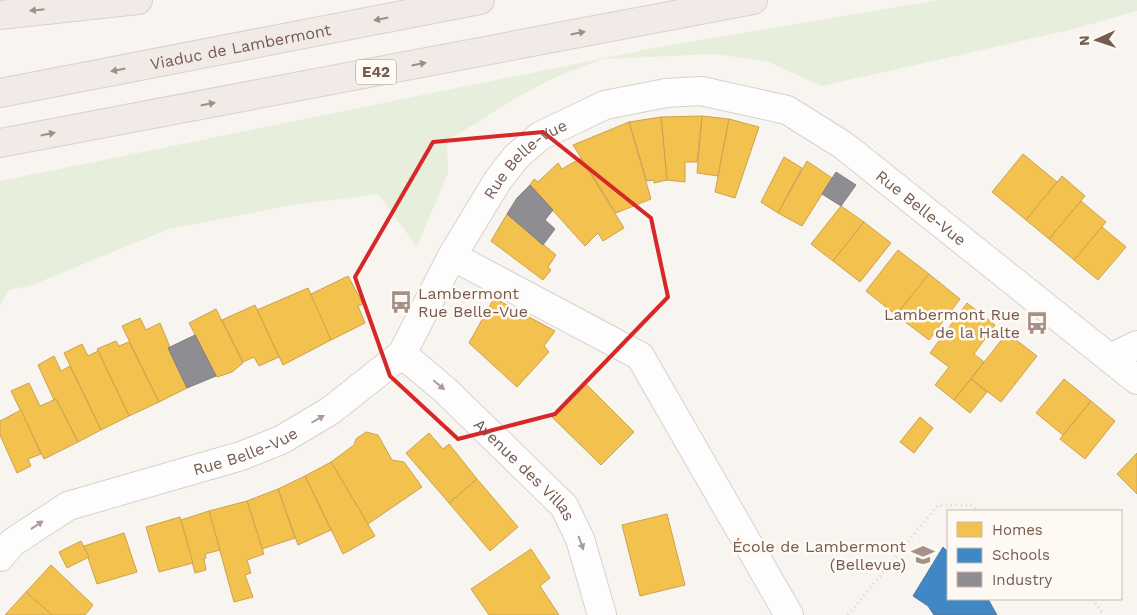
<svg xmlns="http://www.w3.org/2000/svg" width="1137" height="615" font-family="'Work Sans',sans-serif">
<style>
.green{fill:#e7eedc}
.homes{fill:#f2c14e;stroke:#cda24f}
.schools{fill:#3f88c5;stroke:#507aa2}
.industry{fill:#8d8d92;stroke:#867e7e}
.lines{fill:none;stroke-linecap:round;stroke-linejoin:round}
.minor-casing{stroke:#d7d1ce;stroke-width:30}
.highway-casing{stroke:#d9d1cc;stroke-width:30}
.path{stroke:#dad4d0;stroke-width:3;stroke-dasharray:1 4;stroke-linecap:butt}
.minor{stroke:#fefdfd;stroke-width:28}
.highway{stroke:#f1eae7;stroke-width:28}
.oneway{fill:#a18d85}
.oneway2{fill:#ac9c95}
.marked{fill:none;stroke:#d62828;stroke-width:4;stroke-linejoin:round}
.labels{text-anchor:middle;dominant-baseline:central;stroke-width:5;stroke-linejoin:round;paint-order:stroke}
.shield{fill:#fef9f2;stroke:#9f8a81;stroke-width:1}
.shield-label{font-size:15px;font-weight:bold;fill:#765b50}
.street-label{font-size:16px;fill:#765b50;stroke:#fef9f2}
.poi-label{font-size:16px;fill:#765b50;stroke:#fef9f2;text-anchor:end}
</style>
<rect width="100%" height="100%" fill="#f8f4f0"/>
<path class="green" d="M 938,0 L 1137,0 L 1137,11 L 1074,29 L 822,86 L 766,61 L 714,54 L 603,59 L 558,76 L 519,96 L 447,141 L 448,173 L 417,247 L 378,194 L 292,205 L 169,229 L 32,285 L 9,290 L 0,305 L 0,181 L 659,47 Z"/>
<g class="homes">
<path d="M 702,116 L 729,119 L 718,176 L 697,173 Z"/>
<path d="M 702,116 L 697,162 L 685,162 L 685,182 L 667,180 L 661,117 Z"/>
<path d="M 661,117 L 667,180 L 654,183 L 654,180 L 647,181 L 629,122 Z"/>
<path d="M 729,119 L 759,127 L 735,198 L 715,192 Z"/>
<path d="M 629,122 L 651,199 L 616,213 L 573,145 Z"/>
<path d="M 1023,154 L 1057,182 L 1026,220 L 992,192 Z"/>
<path d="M 784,157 L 802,168 L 778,213 L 761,202 Z"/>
<path d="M 581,158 L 624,228 L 603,241 L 598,233 L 585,246 L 530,185 L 534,179 L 538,182 L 558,163 L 562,169 Z"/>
<path d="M 807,161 L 832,178 L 802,226 L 778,213 Z"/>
<path d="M 1062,176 L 1085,196 L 1049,239 L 1026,220 Z"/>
<path d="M 1081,201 L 1106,222 L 1074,260 L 1049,239 Z"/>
<path d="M 841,206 L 864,222 L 833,261 L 811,244 Z"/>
<path d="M 507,214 L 556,255 L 548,267 L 551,270 L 543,280 L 491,241 Z"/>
<path d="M 864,222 L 891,243 L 860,282 L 833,261 Z"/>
<path d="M 1102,227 L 1126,247 L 1098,280 L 1074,260 Z"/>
<path d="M 898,250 L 929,274 L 896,315 L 866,291 Z"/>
<path d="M 929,274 L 960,299 L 929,340 L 896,315 Z"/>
<path d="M 348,276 L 363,304 L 358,306 L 365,323 L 331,340 L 309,295 Z"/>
<path d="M 308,288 L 331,340 L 283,365 L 257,310 Z"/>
<path d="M 494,298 L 555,331 L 544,346 L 549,352 L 517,387 L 469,343 Z"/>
<path d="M 967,303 L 995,325 L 974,354 L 984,362 L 954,400 L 935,385 L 949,367 L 930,353 Z"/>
<path d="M 255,305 L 279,357 L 259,366 L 254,357 L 243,362 L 222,320 Z"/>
<path d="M 216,309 L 243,363 L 232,372 L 217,377 L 189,323 Z"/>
<path d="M 140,318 L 146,330 L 160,323 L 187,388 L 159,402 L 122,326 Z"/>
<path d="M 1007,333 L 1037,356 L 1001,402 L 971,379 Z"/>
<path d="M 116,341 L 119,346 L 129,342 L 159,402 L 129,416 L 97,349 Z"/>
<path d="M 82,344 L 88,356 L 98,351 L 129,416 L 101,430 L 64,353 Z"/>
<path d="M 54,356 L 61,371 L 70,366 L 101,430 L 78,442 L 56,399 L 54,400 L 38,365 Z"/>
<path d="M 971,379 L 987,392 L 970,413 L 954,400 Z"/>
<path d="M 1064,379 L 1091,401 L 1063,435 L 1036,413 Z"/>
<path d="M 29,383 L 40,406 L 56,399 L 78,442 L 44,459 L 11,391 Z"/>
<path d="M 585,383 L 634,432 L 601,465 L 552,417 Z"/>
<path d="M 1091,401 L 1115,421 L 1085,459 L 1060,439 Z"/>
<path d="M 21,410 L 41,454 L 28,459 L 31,466 L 17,473 L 0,435 L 0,421 Z"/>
<path d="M 920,417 L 933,428 L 914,453 L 900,442 Z"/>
<path d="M 366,432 L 378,435 L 392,460 L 404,462 L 422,487 L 368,524 L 331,462 L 354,445 L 356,439 Z"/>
<path d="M 429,433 L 443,449 L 449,444 L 477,479 L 449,503 L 406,453 Z"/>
<path d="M 1137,453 L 1137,494 L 1117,474 Z"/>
<path d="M 331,462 L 375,536 L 343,554 L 305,476 Z"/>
<path d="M 305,476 L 331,530 L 298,545 L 278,489 Z"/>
<path d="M 477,479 L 518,527 L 490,551 L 449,503 Z"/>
<path d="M 278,489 L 295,538 L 262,549 L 247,501 Z"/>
<path d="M 247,501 L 264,554 L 247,560 L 251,573 L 245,575 L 253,597 L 234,602 L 209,511 Z"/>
<path d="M 209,511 L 220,550 L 205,554 L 206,558 L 204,559 L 206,570 L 195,573 L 181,520 Z"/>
<path d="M 667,514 L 685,585 L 640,596 L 622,525 Z"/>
<path d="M 180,517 L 193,563 L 159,572 L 146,527 Z"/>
<path d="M 124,533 L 137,572 L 97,584 L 84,546 Z"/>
<path d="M 81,541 L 89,557 L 67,568 L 59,552 Z"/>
<path d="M 531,549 L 550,578 L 540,586 L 559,615 L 489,615 L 471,589 Z"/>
<path d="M 51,565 L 93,605 L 85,615 L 52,615 L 26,592 Z"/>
<path d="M 26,592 L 52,615 L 5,615 Z"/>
</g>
<path class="schools" d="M 943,547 L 948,552 L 948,599 L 988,599 L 997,615 L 934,615 L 928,606 L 913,596 Z"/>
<g class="industry">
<path d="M 836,172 L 856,185 L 841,206 L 822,194 Z"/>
<path d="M 530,185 L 553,210 L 545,220 L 555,229 L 543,245 L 507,214 L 517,198 Z"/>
<path d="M 195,335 L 216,376 L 187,388 L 168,348 Z"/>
</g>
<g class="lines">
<defs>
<g id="minor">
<path d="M 452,256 L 640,356 L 789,615"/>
<path id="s1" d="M 402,354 L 445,390 L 564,506 L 580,539 L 602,615"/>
<path d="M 1110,358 L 1137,345"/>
<path id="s2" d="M 0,557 L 13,542 L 68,506 L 241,456 L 281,440 L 330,411 L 402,354 L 452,256 L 498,180 L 516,157 L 540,136 L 605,105 L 666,93 L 701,91 L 787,110 L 843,145 L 1137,380"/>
</g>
<g id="highway">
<path d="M 0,15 L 138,0"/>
<path id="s3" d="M 0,93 L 480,0"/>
<path d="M 0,143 L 753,0"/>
</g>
</defs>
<use href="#minor" class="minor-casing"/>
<use href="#highway" class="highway-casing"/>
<g class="path">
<path d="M 1092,599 L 1104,615"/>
<path d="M 848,615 L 938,505 L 971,505 L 979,511"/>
</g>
<use href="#minor" class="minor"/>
<use href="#highway" class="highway"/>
</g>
<defs><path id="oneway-solid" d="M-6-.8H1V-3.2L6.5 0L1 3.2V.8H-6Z" transform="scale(1.25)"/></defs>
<g class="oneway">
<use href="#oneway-solid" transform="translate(37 10) rotate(174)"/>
<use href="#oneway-solid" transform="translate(381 19) rotate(169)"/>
<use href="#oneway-solid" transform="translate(578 33) rotate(-11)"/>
<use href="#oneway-solid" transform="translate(419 64) rotate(-11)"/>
<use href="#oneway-solid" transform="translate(118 70) rotate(169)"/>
<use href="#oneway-solid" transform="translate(208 104) rotate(-11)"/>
<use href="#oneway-solid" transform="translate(48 134) rotate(-11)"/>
</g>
<g class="oneway2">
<use href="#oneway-solid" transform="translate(439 385) rotate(40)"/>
<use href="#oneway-solid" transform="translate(318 419) rotate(-30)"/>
<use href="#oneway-solid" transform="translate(37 525) rotate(-34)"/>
<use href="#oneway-solid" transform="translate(581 543) rotate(70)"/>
</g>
<path class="marked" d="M 543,132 L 651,218 L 668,297 L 555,414 L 458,439 L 390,376 L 355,277 L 433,142 Z"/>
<defs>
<symbol id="bus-bare" viewBox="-9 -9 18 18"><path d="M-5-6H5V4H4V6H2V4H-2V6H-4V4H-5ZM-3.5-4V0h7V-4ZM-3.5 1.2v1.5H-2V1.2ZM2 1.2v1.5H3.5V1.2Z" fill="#a49188" stroke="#fef9f2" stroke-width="2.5" paint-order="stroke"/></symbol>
<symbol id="school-bare" viewBox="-9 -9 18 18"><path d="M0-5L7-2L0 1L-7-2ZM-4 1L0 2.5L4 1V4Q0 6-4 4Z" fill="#a49188" stroke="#fef9f2" stroke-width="2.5" paint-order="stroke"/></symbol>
</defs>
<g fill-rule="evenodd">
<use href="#bus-bare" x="385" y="286" width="32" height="32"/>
<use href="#bus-bare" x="1021" y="307" width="32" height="32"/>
<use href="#school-bare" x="907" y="539" width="32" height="32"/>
</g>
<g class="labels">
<rect class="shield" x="356" y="59.5" width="40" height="25" rx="4"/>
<g class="shield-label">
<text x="376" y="72">E42</text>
</g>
<g class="street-label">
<text stroke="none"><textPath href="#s3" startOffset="245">Viaduc de Lambermont</textPath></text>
<text stroke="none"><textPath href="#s2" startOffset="691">Rue Belle-Vue</textPath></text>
<text stroke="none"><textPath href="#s2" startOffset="1141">Rue Belle-Vue</textPath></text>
<text stroke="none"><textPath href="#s2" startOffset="271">Rue Belle-Vue</textPath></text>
<text stroke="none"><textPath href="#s1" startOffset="169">Avenue des Villas</textPath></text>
</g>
<g class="poi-label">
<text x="418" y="293" text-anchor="start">Lambermont<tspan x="418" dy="18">Rue Belle-Vue</tspan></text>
<text x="1020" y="314">Lambermont Rue<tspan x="1020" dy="18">de la Halte</tspan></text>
<text x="906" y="546">École de Lambermont<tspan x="906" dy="18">(Bellevue)</tspan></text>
</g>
</g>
<rect x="947" y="510" width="175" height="90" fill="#fef9f2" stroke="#c8bab1"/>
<rect x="957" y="522" width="25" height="15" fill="#f2c14e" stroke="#c8bab1"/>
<text x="992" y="535" font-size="15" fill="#765b50">Homes</text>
<rect x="957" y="548" width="25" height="15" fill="#3f88c5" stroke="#c8bab1"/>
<text x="992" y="560" font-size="15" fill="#765b50">Schools</text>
<rect x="957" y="572" width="25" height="15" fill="#8d8d92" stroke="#c8bab1"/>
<text x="992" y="585" font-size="15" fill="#765b50">Industry</text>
<g transform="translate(1097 40) rotate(267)" stroke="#fef9f2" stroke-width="4" paint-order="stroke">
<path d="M0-4L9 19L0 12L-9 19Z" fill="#765b50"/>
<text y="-8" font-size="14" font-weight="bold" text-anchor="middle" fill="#765b50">N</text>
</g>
</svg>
